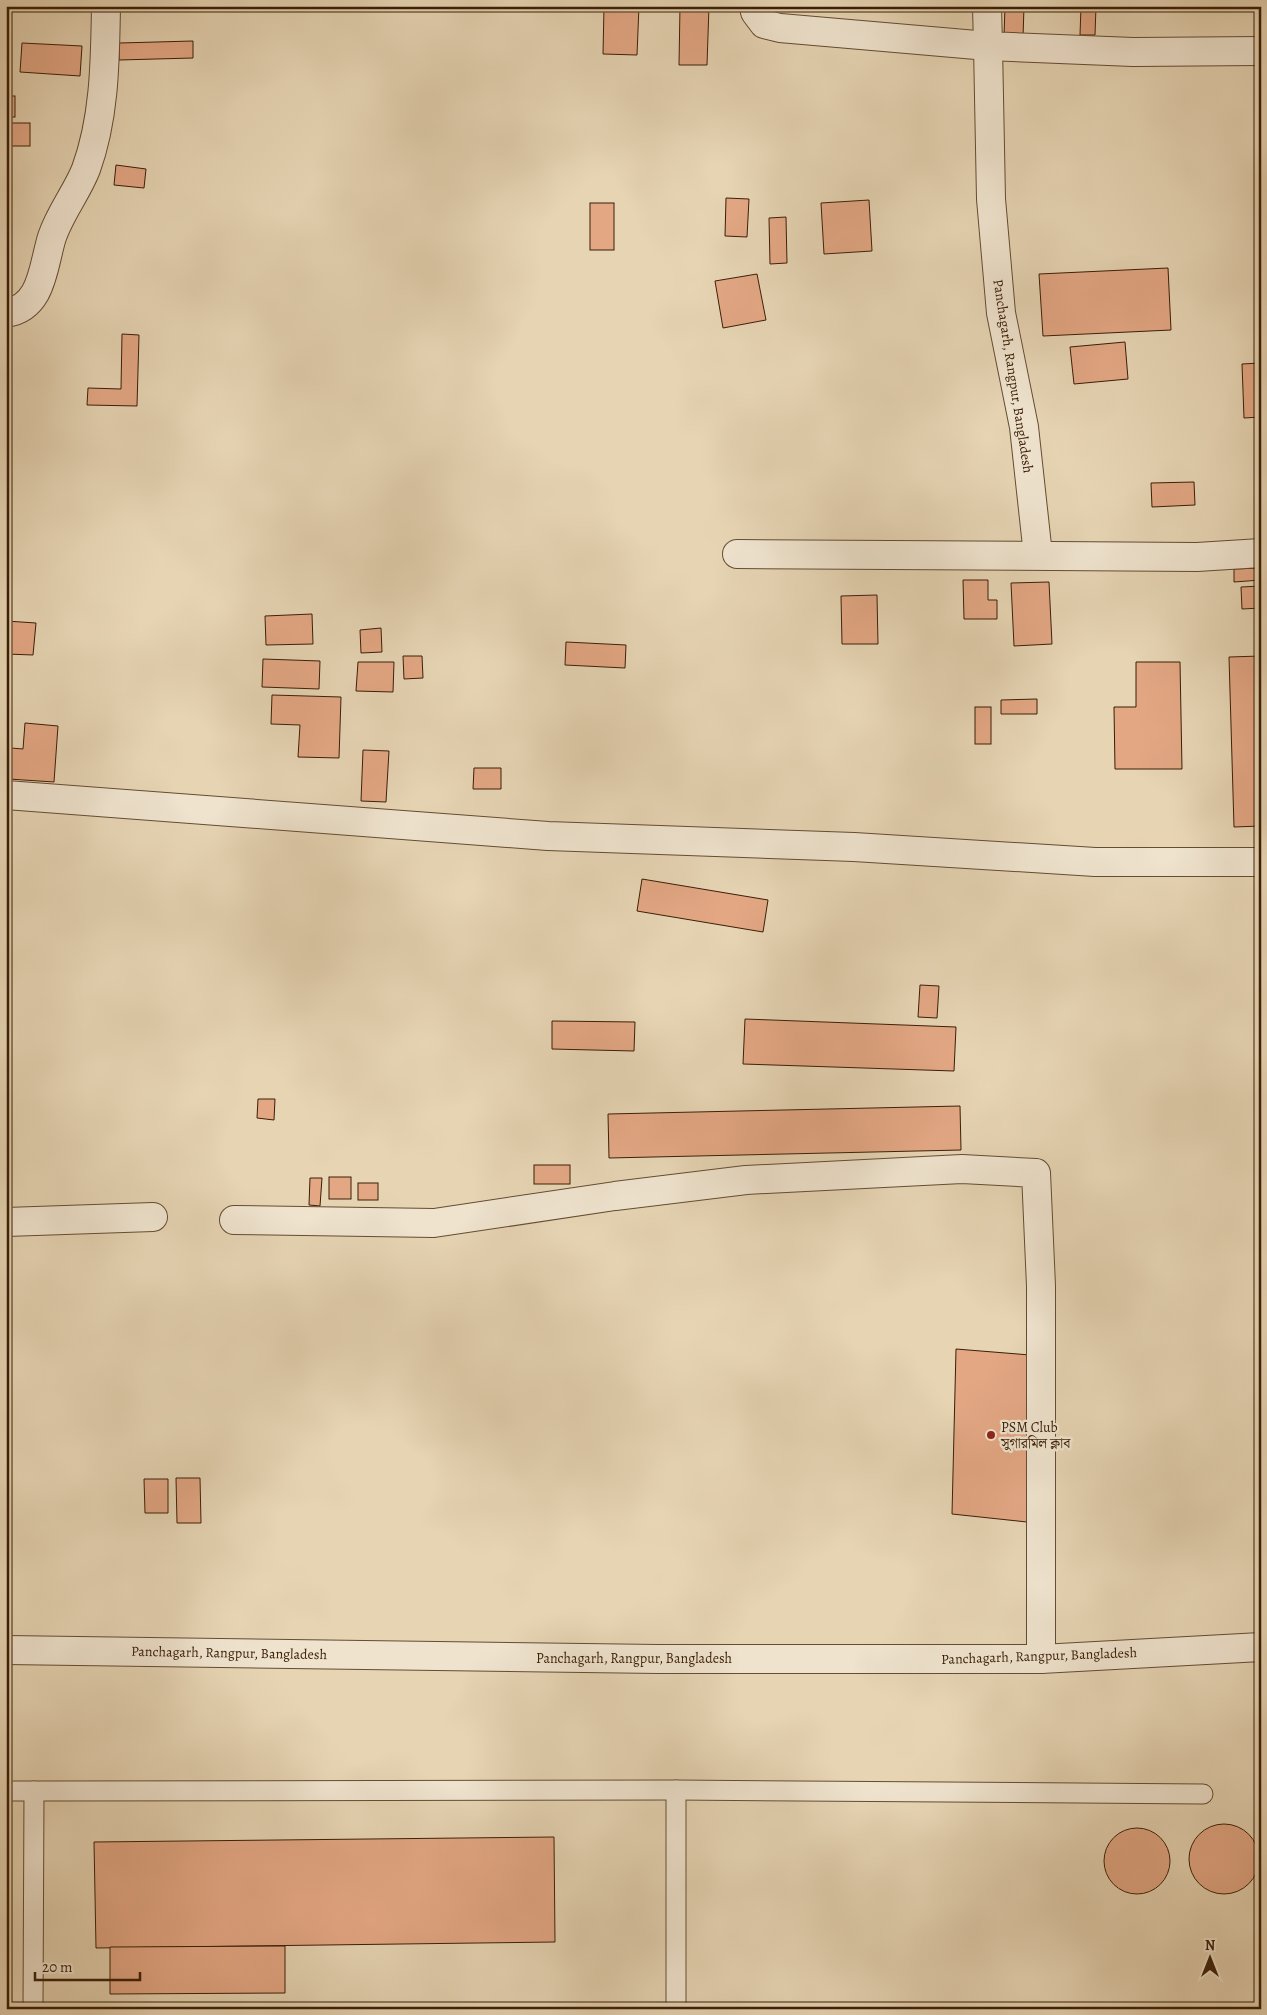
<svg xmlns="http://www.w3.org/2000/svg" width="1267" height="2015" font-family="Alegreya,'Noto Serif Bengali',serif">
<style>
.building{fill:#e3a784;stroke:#3a1e07}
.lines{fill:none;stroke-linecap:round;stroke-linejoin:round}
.service-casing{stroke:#654c32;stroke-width:21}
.minor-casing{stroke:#654c32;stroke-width:30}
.tertiary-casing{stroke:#654c32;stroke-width:30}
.service{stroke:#efe3ce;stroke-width:19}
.minor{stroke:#efe3ce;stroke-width:28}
.tertiary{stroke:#efe3ce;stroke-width:28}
.poi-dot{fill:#8f2418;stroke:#efe3ce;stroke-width:2}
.labels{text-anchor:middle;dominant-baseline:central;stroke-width:4.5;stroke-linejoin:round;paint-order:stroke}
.street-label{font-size:14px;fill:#3a1e07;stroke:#efe3ce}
.poi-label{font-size:14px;fill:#3a1e07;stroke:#efe3ce;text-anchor:start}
</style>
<rect width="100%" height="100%" fill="#e6d4b3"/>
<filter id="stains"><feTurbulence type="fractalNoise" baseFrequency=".004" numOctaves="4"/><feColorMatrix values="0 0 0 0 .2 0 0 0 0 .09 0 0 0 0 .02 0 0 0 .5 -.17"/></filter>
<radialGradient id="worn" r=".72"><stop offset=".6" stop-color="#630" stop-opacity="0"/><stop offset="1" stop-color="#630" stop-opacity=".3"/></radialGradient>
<g class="building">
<path d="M 604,6 L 639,6 L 637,55 L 603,54 Z"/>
<path d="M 680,6 L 709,6 L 707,65 L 679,65 Z"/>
<path d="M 1005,6 L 1024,6 L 1023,38 L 1004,37 Z"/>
<path d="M 1081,6 L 1096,6 L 1095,35 L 1080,35 Z"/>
<path d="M 193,41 L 193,58 L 119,60 L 119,43 Z"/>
<path d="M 22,43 L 82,46 L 80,76 L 20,72 Z"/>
<rect x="6" y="96" width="9" height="21"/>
<rect x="6" y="123" width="24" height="23"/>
<path d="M 116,165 L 146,169 L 144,188 L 114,185 Z"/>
<path d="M 726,198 L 749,199 L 747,237 L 725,236 Z"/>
<path d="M 869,200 L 872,251 L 824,254 L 821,203 Z"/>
<rect x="590" y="203" width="24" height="47"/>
<path d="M 786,217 L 787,263 L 770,264 L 769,218 Z"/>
<path d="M 1168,268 L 1171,330 L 1043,336 L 1039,274 Z"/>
<path d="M 757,274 L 766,320 L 723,328 L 715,281 Z"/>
<path d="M 6,327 L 11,327 L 8,401 L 6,401 Z"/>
<path d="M 122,334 L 139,335 L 137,406 L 87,405 L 88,388 L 121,389 Z"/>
<path d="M 1125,342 L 1128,379 L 1074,384 L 1070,347 Z"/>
<path d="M 1261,363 L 1261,417 L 1244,418 L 1242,364 Z"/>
<path d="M 1194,482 L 1195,505 L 1152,507 L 1151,483 Z"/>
<path d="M 1261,568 L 1261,580 L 1234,582 L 1234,569 Z"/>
<path d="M 963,580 L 988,580 L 988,600 L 997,600 L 997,619 L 964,619 Z"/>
<path d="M 1049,582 L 1052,644 L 1014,646 L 1011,583 Z"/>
<path d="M 1261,586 L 1261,608 L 1242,609 L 1241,587 Z"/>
<path d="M 877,595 L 878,644 L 842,644 L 841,596 Z"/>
<path d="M 312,614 L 313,644 L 266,645 L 265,616 Z"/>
<path d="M 6,621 L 36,623 L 33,655 L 6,654 Z"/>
<path d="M 381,628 L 382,652 L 361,653 L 360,630 Z"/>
<path d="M 566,642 L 626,645 L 625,668 L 565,665 Z"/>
<path d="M 403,656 L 422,656 L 423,678 L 404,679 Z"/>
<path d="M 1261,656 L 1261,826 L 1234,827 L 1229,657 Z"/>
<path d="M 263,659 L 320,661 L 319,689 L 262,687 Z"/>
<path d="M 358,662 L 394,662 L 393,692 L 356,691 Z"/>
<path d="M 1136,662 L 1180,662 L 1182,769 L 1115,769 L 1114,707 L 1136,707 Z"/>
<path d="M 272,695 L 341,697 L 339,758 L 298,757 L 300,725 L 271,724 Z"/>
<path d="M 1037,699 L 1037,714 L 1001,714 L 1001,700 Z"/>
<rect x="975" y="707" width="16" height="37"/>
<path d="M 25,723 L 58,726 L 54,782 L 9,779 L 11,748 L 23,749 Z"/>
<path d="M 363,750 L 389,751 L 386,802 L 361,801 Z"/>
<path d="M 474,768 L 501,768 L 501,789 L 473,789 Z"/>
<path d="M 642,879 L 768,900 L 763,932 L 637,911 Z"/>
<path d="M 920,985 L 939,986 L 937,1018 L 918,1017 Z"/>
<path d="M 745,1019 L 956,1027 L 954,1071 L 743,1064 Z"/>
<path d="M 552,1021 L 635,1022 L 634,1051 L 552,1049 Z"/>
<path d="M 258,1099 L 275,1099 L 274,1120 L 257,1118 Z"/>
<path d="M 960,1106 L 961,1150 L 609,1158 L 608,1114 Z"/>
<rect x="534" y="1165" width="36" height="19"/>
<rect x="329" y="1177" width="22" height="22"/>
<path d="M 310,1178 L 322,1178 L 320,1206 L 309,1205 Z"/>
<rect x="358" y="1183" width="20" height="17"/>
<path d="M 956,1349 L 1030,1355 L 1027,1522 L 952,1514 Z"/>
<path d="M 176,1478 L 200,1478 L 201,1523 L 177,1523 Z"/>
<path d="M 144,1479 L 168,1479 L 168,1513 L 145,1513 Z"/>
<path d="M 1261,1787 L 1261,1817 L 1257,1801 Z"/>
<circle cx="1224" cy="1859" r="35"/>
<circle cx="1137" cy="1861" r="33"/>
<path d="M 554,1837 L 555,1942 L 96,1948 L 94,1842 Z"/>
<path d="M 285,1946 L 285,1993 L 110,1994 L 110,1947 Z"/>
</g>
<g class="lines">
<defs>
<g id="service">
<path d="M 676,1790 L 676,2009"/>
<path d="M 6,1791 L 34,1791 L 33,2009"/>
<path d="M 34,1791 L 676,1790 L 1203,1794"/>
</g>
<g id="minor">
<path d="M 754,6 L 755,12 L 764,24 L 780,28 L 988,46 L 991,199 L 1001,313 L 1024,427 L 1038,555"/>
<path d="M 987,6 L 988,46 L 1133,52 L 1261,51"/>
<path d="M 6,313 C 43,308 43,265 52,237 C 60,213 77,192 86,169 C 105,117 105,60 106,6"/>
<path d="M 737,554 L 1197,557 L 1261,553"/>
<path d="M 6,795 L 548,836 L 854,847 L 1095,862 L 1261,862"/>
<path d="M 234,1220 L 434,1223 L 615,1196 L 746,1180 L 962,1169 L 1036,1173 L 1041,1286 L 1041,1659"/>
<path d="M 6,1222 L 153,1217"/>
</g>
<path id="tertiary" d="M 6,1650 L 658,1659 L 1041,1659 L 1261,1647"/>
</defs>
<use href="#service" class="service-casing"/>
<use href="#minor" class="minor-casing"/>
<use href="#tertiary" class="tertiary-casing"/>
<use href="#service" class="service"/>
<use href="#minor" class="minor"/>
<use href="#tertiary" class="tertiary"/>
</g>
<circle class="poi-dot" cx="991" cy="1435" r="5"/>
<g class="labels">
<g class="street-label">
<text transform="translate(1013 376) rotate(81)">Panchagarh, Rangpur, Bangladesh</text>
<text transform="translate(229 1653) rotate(1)">Panchagarh, Rangpur, Bangladesh</text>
<text transform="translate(1039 1656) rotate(-2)">Panchagarh, Rangpur, Bangladesh</text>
<text x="634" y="1658">Panchagarh, Rangpur, Bangladesh</text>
</g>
<g class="poi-label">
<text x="1001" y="1427">PSM Club<tspan x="1001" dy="16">সুগারমিল ক্লাব</tspan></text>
</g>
</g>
<rect width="1267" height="2015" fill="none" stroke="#e6d4b3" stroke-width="25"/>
<rect x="8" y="8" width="1252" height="2000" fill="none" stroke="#3a1e07" stroke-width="2.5"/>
<rect x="12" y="12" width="1242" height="1990" fill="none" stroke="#3a1e07"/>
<g transform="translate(1210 1958)" stroke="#efe3ce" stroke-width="4" paint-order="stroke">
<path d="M0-4L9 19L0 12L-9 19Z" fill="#3a1e07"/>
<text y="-8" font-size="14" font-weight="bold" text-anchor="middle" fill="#3a1e07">N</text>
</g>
<path d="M35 1972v8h105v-8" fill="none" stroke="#3a1e07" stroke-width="2.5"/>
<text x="42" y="1972" font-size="15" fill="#3a1e07" stroke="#efe3ce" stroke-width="4" paint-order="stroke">20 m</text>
<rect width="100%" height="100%" filter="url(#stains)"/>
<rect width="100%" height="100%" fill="url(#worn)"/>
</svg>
